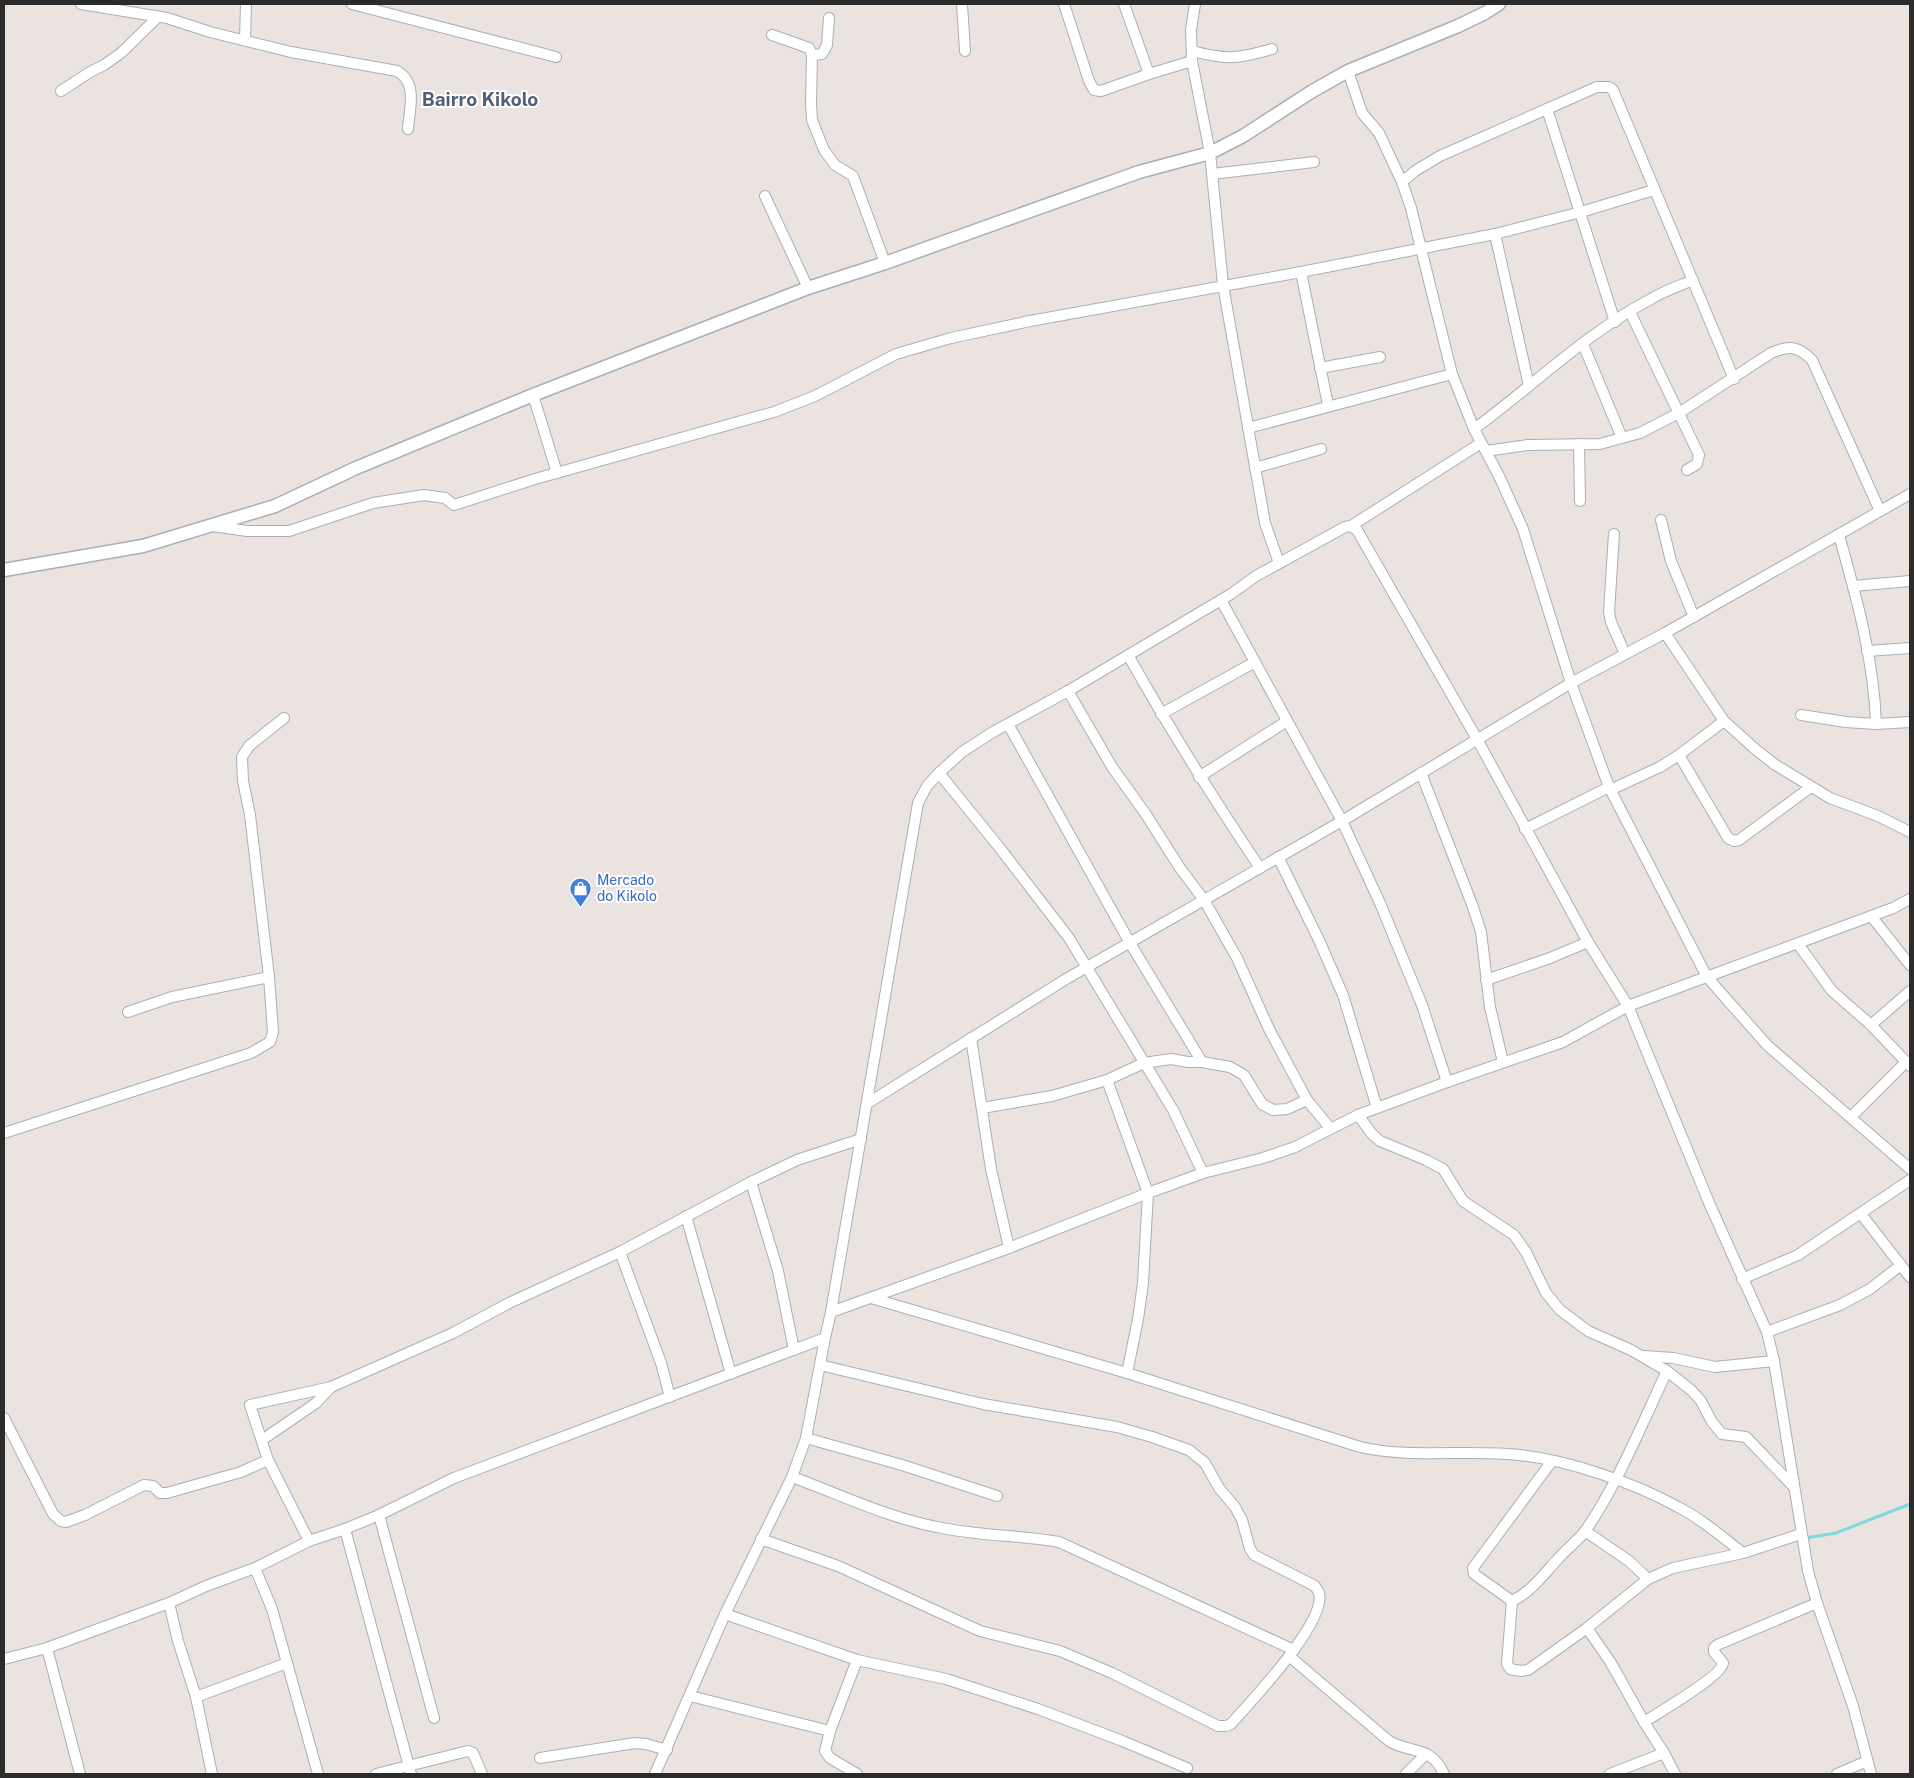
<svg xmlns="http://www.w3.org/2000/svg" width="1914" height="1778" font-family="'Public Sans',sans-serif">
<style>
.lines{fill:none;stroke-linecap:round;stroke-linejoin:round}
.stream{stroke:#7ed8e0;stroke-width:3}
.minor-casing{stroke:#abafb5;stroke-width:12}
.tertiary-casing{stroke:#abafb5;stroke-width:15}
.minor{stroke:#fff;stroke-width:10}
.tertiary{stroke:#fff;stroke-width:12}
.labels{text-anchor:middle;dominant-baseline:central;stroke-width:4;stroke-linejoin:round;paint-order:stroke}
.shop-label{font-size:14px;fill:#366cbe;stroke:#fff;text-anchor:start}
.district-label{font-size:19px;font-weight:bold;fill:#505e76;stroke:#fff}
</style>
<rect width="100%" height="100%" fill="#ebe3df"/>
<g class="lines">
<path class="stream" d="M 1806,1538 L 1836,1533 L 1910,1504"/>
<defs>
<g id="minor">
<path d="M 81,4 L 167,18 L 210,32 L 291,52 L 397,71 C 400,73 404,76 406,79 C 415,92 409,114 408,129"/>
<path d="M 352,4 L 556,57"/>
<path d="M 962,4 L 965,51"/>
<path d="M 1064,4 L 1089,81 L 1094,90 L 1101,91 L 1149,74 L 1192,61"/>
<path d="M 1124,4 L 1149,74"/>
<path d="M 1195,4 L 1191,30 L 1192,61 L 1210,153 L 1223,285 L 1265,523 L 1279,563"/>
<path d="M 772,35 L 809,48 L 812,55 L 811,103 L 812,120 L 824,150 L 835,165 L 853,176 L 885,263"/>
<path d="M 245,40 L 246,4"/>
<path d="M 1192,51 C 1227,60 1237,59 1272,49"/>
<path d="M 812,55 L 822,54 L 827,45 L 829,18"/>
<path d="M 1348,71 L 1362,113 L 1379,133 L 1402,182"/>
<path d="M 61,91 L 90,72 L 104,65 L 121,53 L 158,17"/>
<path d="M 1547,109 L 1615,322"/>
<path d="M 1212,174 L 1314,162"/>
<path d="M 765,196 L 808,288"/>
<path d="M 1495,234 L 1529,386"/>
<path d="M 1301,272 L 1328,405"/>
<path d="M 1630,312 L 1699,455 L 1697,464 L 1687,470"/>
<path d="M 1583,344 L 1622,438"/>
<path d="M 1320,368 L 1380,357"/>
<path d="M 1734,379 L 1613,90 L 1609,87 L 1597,87 L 1440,156 L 1415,171 L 1402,182 L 1411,208 L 1452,374 L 1474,429 L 1499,476 L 1523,529 L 1571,683 L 1609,787 L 1707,977 L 1767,1045 L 1910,1169"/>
<path d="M 533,395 L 557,473"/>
<path d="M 1248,428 L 1452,374"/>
<path d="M 1474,429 C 1533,386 1586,333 1651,299 C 1664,291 1679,286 1693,280"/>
<path d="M 1579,444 L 1580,501"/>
<path d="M 1486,451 L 1528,445 L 1600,444 L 1640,433 L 1679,413 L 1771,353 C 1789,345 1798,346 1812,360 L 1880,511"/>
<path d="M 1255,468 L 1321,449"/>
<path d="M 1661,520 L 1671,561 L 1694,617"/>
<path d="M 213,526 L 247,531 L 289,531 L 373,503 L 424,495 L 445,498 L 454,505 L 535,479 L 774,412 L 815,396 L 896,354 L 951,338 L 1030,321 L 1301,272 L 1495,234 L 1581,212 L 1654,190"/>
<path d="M 1351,526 L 1357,530 L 1477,739 L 1588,942 L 1628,1006 L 1710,1205 L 1767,1332 L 1774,1361 L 1808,1571 L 1817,1603 L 1853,1706 L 1871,1774"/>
<path d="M 1614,534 L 1609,612 L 1611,622 L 1625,654"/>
<path d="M 1853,586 L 1910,581"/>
<path d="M 1221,600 L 1342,821 L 1380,903 L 1422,1005 L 1447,1082"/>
<path d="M 1665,633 L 1724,721 L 1754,748 L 1774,764 L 1830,798 L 1878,816 L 1910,832"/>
<path d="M 1867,651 L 1910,648"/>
<path d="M 1128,655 C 1169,728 1213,798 1260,868"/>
<path d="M 1068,691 L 1112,767 L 1145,813 L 1180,868 L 1204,900 L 1237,958 L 1269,1029 L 1307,1100 L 1330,1128"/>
<path d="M 1161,714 L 1255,662"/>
<path d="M 1801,715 L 1846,722 L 1876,724 C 1874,659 1856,596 1839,535"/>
<path d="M 1008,724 L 1130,943 L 1202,1062"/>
<path d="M 1876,724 L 1910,722"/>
<path d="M 1679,755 L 1728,838 L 1734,841 L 1739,840 L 1811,787"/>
<path d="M 939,773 L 999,847 L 1069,938 L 1173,1110 L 1203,1173"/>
<path d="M 1421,773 L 1473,907 L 1481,932 L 1490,1007 L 1503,1062"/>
<path d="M 1199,777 L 1287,721"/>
<path d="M 1610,790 L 1660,767 L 1679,755 L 1724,721"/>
<path d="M 1525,829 L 1609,787"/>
<path d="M 1278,857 L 1318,938 L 1343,995 L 1377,1108"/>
<path d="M 1871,916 L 1910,965"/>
<path d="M 1798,944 L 1832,991 L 1871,1025 L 1910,1066"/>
<path d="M 1486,980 L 1550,958 L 1588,942"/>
<path d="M 128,1012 L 172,997 L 269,977"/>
<path d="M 1871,1025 L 1910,991"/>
<path d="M 971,1038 L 991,1169 L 1009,1248"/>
<path d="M 1107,1080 L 1148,1193 L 1143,1283 L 1138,1319 L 1127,1373"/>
<path d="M 868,1103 L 1066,979 L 1342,821 L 1571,683 L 1665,633 L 1910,494"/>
<path d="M 982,1108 L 1052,1096 L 1107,1080 L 1144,1063 L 1171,1059 L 1188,1062 L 1202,1062 L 1230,1067 L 1244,1075 L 1262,1104 L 1273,1110 L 1287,1109 L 1307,1100"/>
<path d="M 1358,1115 L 1372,1134 L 1380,1141 L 1426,1160 L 1443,1169 L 1463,1201 L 1514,1235 L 1526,1252 L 1546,1293 L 1560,1310 L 1588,1331 L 1631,1350 L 1667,1371 L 1691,1390 L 1701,1401 L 1712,1422 L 1722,1434 L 1746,1437 L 1794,1487"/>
<path d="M 1851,1117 L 1906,1062"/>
<path d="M 4,1133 L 251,1053 L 270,1042 L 273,1032 L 269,977 L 250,815 L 243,781 L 242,757 L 249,746 L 284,718"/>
<path d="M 751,1182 L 778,1271 L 794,1350"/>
<path d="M 1861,1214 L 1910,1277"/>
<path d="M 686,1216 L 731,1374"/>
<path d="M 620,1252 L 661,1363 L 670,1397"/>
<path d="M 1742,1279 L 1798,1255 L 1910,1180"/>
<path d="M 871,1298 L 1127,1373 L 1360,1447 C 1412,1459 1467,1449 1519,1455 C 1568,1460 1635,1483 1678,1507 C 1702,1519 1722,1537 1743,1553"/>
<path d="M 831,1312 L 1009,1248 L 1148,1193 L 1203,1173 L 1263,1158 L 1295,1147 L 1358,1115 L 1447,1082 L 1563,1042 L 1628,1006 L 1893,908 L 1910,899"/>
<path d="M 1767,1332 L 1840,1305 L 1870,1289 L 1901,1265"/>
<path d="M 1644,1356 L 1673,1358 L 1715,1367 L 1774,1361"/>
<path d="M 4,1418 L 53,1514 L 61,1521 L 66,1522 L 85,1515 L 144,1485 L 153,1486 L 160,1493 L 167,1493 L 241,1472 L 268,1460"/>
<path d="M 806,1438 L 902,1465 L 997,1496"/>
<path d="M 262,1440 L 316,1403 L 330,1388"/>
<path d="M 792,1477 C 839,1494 889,1518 937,1527 C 978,1536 1018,1535 1059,1542 L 1294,1650"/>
<path d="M 379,1515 L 434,1718"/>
<path d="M 345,1529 L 411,1774"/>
<path d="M 1585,1531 L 1629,1561 L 1648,1579"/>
<path d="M 761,1539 L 838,1566 L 980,1631 L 1060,1651 L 1112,1673 L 1218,1726 L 1226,1726 L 1231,1724 C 1251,1701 1327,1622 1319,1593 C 1318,1590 1316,1588 1315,1586 L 1254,1555 L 1250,1549 L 1242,1520 L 1235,1507 L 1219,1488 L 1205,1463 L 1189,1450 L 1152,1437 L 1117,1427 L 983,1404 L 820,1365"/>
<path d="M 309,1541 L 268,1460 L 250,1405 L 331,1387 L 453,1333 L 509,1303 L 620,1252 L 751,1182 L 797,1160 L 861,1139"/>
<path d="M 255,1568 L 272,1609 L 318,1774"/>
<path d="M 1512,1601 L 1507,1664 L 1510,1669 L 1521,1671 L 1528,1670 L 1587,1628 L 1648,1579 L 1673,1568 L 1743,1553 L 1801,1534"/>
<path d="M 1512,1601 C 1531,1592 1543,1575 1557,1560 C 1566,1549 1578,1541 1586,1530 C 1619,1481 1642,1424 1667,1371"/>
<path d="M 1512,1601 L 1474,1574 L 1473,1568 L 1552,1461"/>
<path d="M 169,1603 L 178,1641 L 196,1697 L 212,1774"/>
<path d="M 725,1614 L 857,1660 L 946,1679 L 1038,1709 L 1120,1740 L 1187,1768"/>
<path d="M 1587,1628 L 1611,1663 L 1644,1722 L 1664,1753 L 1675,1774"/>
<path d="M 47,1648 L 80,1774"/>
<path d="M 1289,1656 L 1389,1741 C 1411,1754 1431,1745 1444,1774"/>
<path d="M 4,1659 L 47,1648 L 169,1603 L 206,1586 L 255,1568 L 309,1541 L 345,1529 L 379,1515 L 454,1478 L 825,1338"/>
<path d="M 857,1660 L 830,1731 L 825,1751 L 830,1758 L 857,1774"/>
<path d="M 690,1696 L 830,1731"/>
<path d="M 196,1697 L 287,1663"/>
<path d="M 1644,1722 C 1658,1713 1722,1676 1723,1663 L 1714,1652 L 1714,1648 L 1717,1645 L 1817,1603"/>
<path d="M 540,1758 L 635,1743 L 646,1744 L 667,1750"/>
<path d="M 376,1774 L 468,1751 L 473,1753 L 482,1774"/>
<path d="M 655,1774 L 725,1614 L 792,1477 L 806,1438 L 825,1338 L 831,1312 L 918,803 L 927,786 L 939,773 L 962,752 L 993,732 L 1068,691 L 1231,594 L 1256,576 L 1345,527 L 1351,526 L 1481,443"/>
<path d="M 1406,1774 L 1426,1754"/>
<path d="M 1610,1774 L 1664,1753"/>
<path d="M 1837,1774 L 1867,1761"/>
</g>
<path id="tertiary" d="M 4,570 L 143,546 L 275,506 L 356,468 L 533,395 L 808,288 L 885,263 L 1139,172 L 1210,153 L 1243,136 L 1311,92 L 1348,71 L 1458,26 L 1485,13 L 1499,4"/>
</defs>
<use href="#minor" class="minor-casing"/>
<use href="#tertiary" class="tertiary-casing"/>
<use href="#minor" class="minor"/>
<use href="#tertiary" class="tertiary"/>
</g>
<defs>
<symbol id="shop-pin" viewBox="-11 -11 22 30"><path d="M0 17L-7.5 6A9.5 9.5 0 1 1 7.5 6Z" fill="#3f7fe0" stroke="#fff"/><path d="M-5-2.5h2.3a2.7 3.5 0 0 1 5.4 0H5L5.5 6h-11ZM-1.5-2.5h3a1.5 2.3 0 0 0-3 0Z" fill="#fff"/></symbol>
</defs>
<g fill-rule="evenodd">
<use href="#shop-pin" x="568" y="876" width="25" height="34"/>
</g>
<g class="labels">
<g class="shop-label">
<text x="597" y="880">Mercado<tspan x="597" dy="16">do Kikolo</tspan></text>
</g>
<g class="district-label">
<text x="480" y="99">Bairro Kikolo</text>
</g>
</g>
<rect width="1914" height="1778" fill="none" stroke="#2b2b2b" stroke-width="10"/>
</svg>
